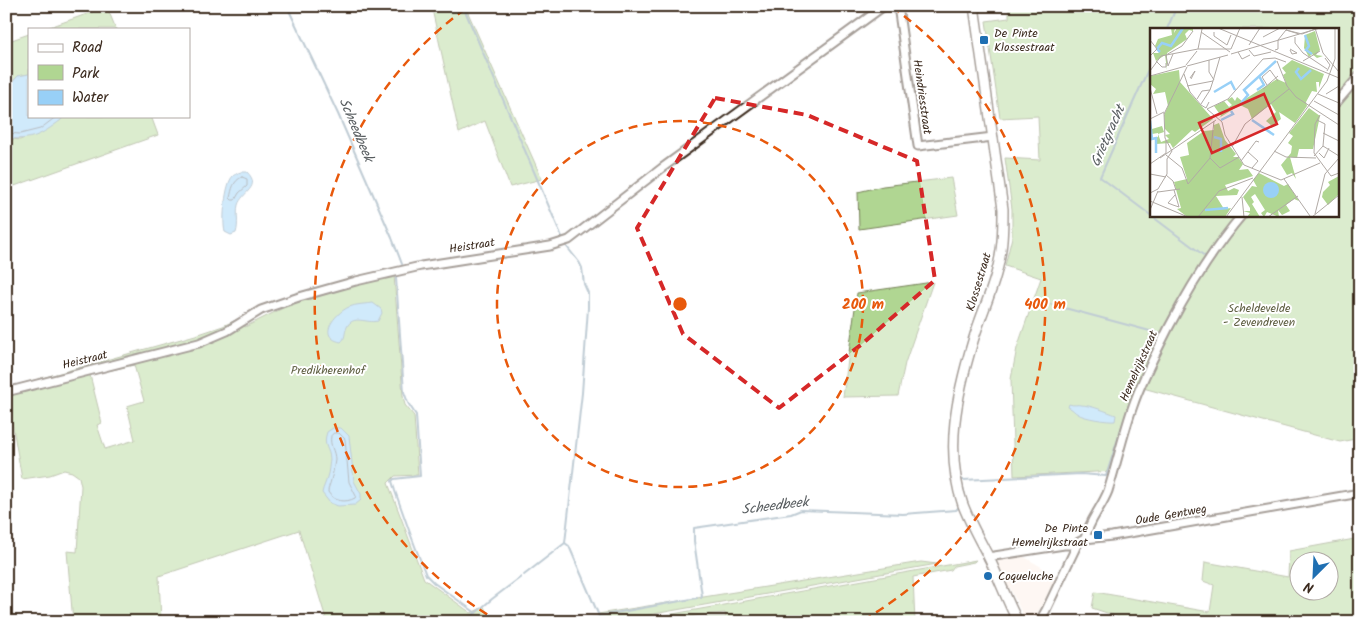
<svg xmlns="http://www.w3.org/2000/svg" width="1366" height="628" font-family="Kalam,sans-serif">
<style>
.built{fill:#fceee4}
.green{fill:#b0d692;stroke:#768058;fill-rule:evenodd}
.water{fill:#98d0f7;stroke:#738ea0}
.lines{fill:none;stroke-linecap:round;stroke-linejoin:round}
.shore{stroke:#606c75;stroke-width:1}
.stream{stroke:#738ea0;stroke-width:2}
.minor-casing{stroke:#3b2a1e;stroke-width:11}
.tertiary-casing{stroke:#3b2a1e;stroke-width:12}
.minor{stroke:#fff;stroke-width:7}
.tertiary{stroke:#fff;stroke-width:9}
.marked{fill:none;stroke:#d62828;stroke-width:4;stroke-dasharray:10 6;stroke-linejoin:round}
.ring{fill:none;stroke:#e8590c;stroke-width:2.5;stroke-dasharray:9 6}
.poi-dot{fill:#1f6fb2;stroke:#fff;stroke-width:2}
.labels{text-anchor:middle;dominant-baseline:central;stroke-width:4;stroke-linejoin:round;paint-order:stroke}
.poi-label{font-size:12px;fill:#3b2a1e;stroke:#fff;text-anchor:start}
.street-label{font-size:12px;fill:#3b2a1e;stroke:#fff}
.park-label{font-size:12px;fill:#5e5e41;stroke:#fff}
.water-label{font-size:14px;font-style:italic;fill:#575c5f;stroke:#fff}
.inset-river{fill:none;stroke:#98d0f7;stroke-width:2.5}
.inset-road{fill:none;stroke:#b1aaa5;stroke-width:1}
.view{fill:#d62828;fill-opacity:0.15;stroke:#d62828;stroke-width:2.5}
.inset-edge{fill:none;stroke:#3b2a1e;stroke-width:2.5}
.centre{fill:#e8590c;stroke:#fff;stroke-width:2.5}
.ring-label{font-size:15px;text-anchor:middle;font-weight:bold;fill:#e8590c;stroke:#fff;stroke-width:4;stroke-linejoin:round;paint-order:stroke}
</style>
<rect width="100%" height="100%" fill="#fff"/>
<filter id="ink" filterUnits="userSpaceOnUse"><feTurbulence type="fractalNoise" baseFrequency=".02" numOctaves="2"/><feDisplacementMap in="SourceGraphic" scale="10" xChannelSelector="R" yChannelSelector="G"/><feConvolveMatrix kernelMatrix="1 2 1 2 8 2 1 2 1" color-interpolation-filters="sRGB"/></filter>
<g filter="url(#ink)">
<path class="built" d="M 1021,555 L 1057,576 L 1033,622 L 1026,622 L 1010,588 L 1007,589 L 1001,574 L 997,559 Z"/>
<g class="green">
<path d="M 438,6 L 465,6 L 542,179 L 510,187 L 485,121 L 459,133 L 432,9 Z"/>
<path d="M 1009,6 L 1360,6 L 1360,438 L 1340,442 L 1143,388 L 1117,471 L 1014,476 L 1011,379 L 1017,348 L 1041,278 L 1005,266 L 1012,237 L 1012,209 L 1005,158 L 1040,160 L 1038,116 L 1000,118 L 986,21 L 1009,18 ZM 1151,29 L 1337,29 L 1337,215 L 1151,215 Z"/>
<path d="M 107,7 L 116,29 L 44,29 Z"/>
<path d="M 29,34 L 29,74 L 18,76 L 6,89 L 6,42 Z"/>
<path d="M 63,116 L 151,116 L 158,135 L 6,189 L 6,138 L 20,140 L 61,120 Z"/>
<path d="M 951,178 L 958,215 L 859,229 L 858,192 L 883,186 Z"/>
<path d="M 394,275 L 403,396 L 405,405 L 414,416 L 418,475 L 395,476 L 388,483 L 424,579 L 471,613 L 484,607 L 493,622 L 327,622 L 299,530 L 159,576 L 161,622 L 73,622 L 67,551 L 77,552 L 81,486 L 79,477 L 72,472 L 64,470 L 50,475 L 22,479 L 6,388 L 199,334 L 223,326 L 240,318 L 245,327 L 293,303 ZM 134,365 L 144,401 L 127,406 L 135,440 L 105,449 L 97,425 L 102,423 L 90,375 Z"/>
<path d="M 933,282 L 905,363 L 898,396 L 843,397 L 857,293 Z"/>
<path d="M 1360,538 L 1360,622 L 1118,622 L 1119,617 L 1092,608 L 1095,592 L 1210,612 L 1214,585 L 1203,581 L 1205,562 L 1288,577 L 1289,551 ZM 1298,560 L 1328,560 L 1328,590 L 1298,590 Z"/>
<path d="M 976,560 L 974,562 L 954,566 L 951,570 L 913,577 L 915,622 L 708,622 L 707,617 L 726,617 L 725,613 L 701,615 L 658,622 L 628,622 Z"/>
<path d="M 921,562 L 937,564 L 608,622 L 568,622 L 599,617 L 598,614 Z"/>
</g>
<g class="water">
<path d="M 29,74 L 29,116 L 63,116 L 61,120 C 41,135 32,141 6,138 L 6,89 L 18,76 Z"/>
<path d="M 241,172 L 247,172 C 262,187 242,192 238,205 C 236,214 239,224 236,233 L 231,235 L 225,232 C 222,222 225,183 233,176 C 235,174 238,173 241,172 Z"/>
<path d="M 373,303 L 381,309 L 382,313 L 378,321 C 367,324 353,314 347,327 C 344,333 346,338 341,342 C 316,337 335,313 349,307 C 356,304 366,304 373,303 Z"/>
<path d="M 1069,404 C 1074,406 1077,404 1081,405 C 1090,405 1108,412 1116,415 L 1115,421 C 1109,422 1083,418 1078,414 C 1074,412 1073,409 1068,407 Z"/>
<path d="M 333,428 L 341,428 L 349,436 L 354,481 L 361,494 L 361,500 L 355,505 L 338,506 L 330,503 L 322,493 C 323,487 326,483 327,477 C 329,472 329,465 330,460 C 330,448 322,447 327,432 Z"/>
</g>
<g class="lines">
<g class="shore">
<path d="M 6,133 L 20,134 L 40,129 L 57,116"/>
<path d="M 242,177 L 247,179 L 247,186 L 239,193 L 235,200 L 232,200 L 230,198 C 232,189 233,181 242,177 Z"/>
<path d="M 334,433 L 339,433 L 345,439 L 349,482 L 356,496 L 355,498 C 346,503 334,502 328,492 C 328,487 330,485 331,480 C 333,474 334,466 335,460 C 335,450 329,446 331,436 Z"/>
</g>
<g class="stream">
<path d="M 287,6 L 338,114 L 392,238 L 402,264"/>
<path d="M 463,6 L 562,237"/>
<path d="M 1167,29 L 1177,6"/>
<path d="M 1151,63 L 1100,177 L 1206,257 L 1205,259"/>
<path d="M 396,278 L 404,392 L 408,403 L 416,415 L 420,476 L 394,479 L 392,481 L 395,491 L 410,533 L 426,575 L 434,583 L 476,613"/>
<path d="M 1046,303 L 1161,334 L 1148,362"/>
<path d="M 965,495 L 961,480 L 963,480 L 1081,474 L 1106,476 L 1128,407 L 1140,379"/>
<path d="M 565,543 L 582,393 L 588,308 L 588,293 L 584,284 L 582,268 L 579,262 L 567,247"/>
<path d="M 565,543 L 569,546 L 599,616 L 697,598"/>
<path d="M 524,575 L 565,543"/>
<path d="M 701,598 L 702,596 L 694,541 L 694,528 L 791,514 L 801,510 L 903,514 L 956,510 L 958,508"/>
<path d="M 465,622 L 492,599 L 521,577"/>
</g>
<defs>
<g id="minor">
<path d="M 898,6 L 918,146 L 993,137"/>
<path d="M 1337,102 L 1360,75"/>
<path d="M 6,392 L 199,343 L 227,331 L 261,310 L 299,297 L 356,281 L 421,266 L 550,246 L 569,240 L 662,168 L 884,6"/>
<path d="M 1085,539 C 1088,522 1102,507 1108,491 C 1117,463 1123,434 1133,406 C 1142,379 1156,353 1169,327 C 1190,287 1213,249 1242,215"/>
<path d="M 988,557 L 1064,545 L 1077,545"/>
<path d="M 1039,622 L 1046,610 L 1077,545 L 1079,542 L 1085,539 L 1112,536 L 1360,493"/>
</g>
<path id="tertiary" d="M 974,6 L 1003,209 C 1003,223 1003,237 1001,250 C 997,282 982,311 973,341 C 957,394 944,451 963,505 C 970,523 979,539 988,556 C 999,578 1007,601 1018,622"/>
</defs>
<use href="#minor" class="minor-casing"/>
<use href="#tertiary" class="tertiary-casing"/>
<use href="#minor" class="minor"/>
<use href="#tertiary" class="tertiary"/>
</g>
</g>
<path d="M0 0H1366V628H0ZM 715,98 L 807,115 L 917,161 L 935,280 L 862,344 L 779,408 L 683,334 L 637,228 Z" fill="#fff" fill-opacity=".55" fill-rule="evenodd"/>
<path class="marked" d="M 715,98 L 807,115 L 917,161 L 935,280 L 862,344 L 779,408 L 683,334 L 637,228 Z"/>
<g class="ring">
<circle cx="680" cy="304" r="183"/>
<path d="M500 622A365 365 0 0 1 468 7M892 7A365 365 0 0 1 860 622"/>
</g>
<g class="poi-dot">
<rect x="979" y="35" width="10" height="10" rx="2.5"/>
<rect x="1093" y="530" width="10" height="10" rx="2.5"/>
<circle cx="988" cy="576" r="5"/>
</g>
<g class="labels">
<g class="poi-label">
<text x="994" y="33">De Pinte<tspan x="994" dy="14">Klossestraat</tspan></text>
<text x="1088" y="528" text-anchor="end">De Pinte<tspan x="1088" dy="14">Hemelrijkstraat</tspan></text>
<text x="998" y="576">Coqueluche</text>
</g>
<g class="street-label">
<text transform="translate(922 97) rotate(82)">Heindriesstraat</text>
<text transform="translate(472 246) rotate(-9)">Heistraat</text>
<text transform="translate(979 282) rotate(-73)">Klossestraat</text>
<text transform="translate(85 360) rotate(-14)">Heistraat</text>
<text transform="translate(1139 366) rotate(-66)">Hemelrijkstraat</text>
<text transform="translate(1171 515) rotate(-10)">Oude Gentweg</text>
</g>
<g class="park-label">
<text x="1259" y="308">Scheldevelde<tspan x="1259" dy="14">- Zevendreven</tspan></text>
<text x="328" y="370">Predikherenhof</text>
</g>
<g class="water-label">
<text transform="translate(356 130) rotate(67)">Scheedbeek</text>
<text transform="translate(1108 136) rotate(-66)">Grietgracht</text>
<text transform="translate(775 506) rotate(-7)">Scheedbeek</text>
</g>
</g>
<g transform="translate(1150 28)">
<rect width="189" height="189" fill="#fff"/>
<path d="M 21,0 L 25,0 L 24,5 L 27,0 L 43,0 L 43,3 L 39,2 L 35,6 L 37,11 L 17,25 L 17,42 L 15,27 L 6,33 L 3,25 L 9,25 L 5,18 L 8,11 L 22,7 ZM 165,3 L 170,22 L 166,27 L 173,28 L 167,30 L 162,26 L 159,29 L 154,20 L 155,7 ZM 142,32 L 174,46 L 169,60 L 169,54 L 166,54 L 167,64 L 162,63 L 156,74 L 157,78 L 145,95 L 129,84 L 131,91 L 122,98 L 116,93 L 126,84 L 121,76 L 102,91 L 98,81 L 90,77 L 69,90 L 71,88 L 64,78 L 74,73 L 79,79 L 82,77 L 77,72 L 82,69 L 85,73 L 87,69 L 92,73 L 127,51 L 136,55 L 133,47 L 136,45 L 132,40 ZM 29,42 L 30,54 L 63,91 L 45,104 L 42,102 L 23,120 L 20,115 L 6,116 L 6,110 L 0,111 L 8,109 L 8,105 L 2,106 L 2,101 L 12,98 L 14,104 L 8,106 L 11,114 L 19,111 L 15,107 L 20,106 L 15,101 L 14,87 L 18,78 L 15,64 L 3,66 L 6,61 L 0,56 L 0,48 ZM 159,80 L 170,88 L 163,121 L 149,121 L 147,130 L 140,129 L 146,151 L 142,145 L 137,147 L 131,137 L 141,125 L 142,118 L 138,115 L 143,108 L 139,105 ZM 69,95 L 75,112 L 86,126 L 83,129 L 88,129 L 93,136 L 89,142 L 98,141 L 103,148 L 75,157 L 78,163 L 84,160 L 89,162 L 87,167 L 66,168 L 74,181 L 81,180 L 75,189 L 36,188 L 27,181 L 31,180 L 24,154 L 37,151 L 30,129 L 39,127 L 37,115 L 54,103 L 64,102 L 64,97 ZM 109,145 L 134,158 L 138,156 L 149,173 L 144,171 L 136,177 L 140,183 L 132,187 L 128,182 L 129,189 L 117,184 L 114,189 L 111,185 L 115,182 L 105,166 L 101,169 L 104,174 L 102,176 L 110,189 L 97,189 L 100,185 L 93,183 L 100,183 L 100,180 L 93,169 L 102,158 L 107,159 L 103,152 ZM 189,148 L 189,166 L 178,177 L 172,169 L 173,164 L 180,157 L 178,154 Z" fill="#b0d692"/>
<path d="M113 162a8 8 0 1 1 16 0a8 8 0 1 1-16 0Z" fill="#98d0f7"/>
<path class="inset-river" d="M 155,7 L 159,18 L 156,22 L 162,26M 10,24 L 7,21 L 12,15 L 21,18 L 33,0M 149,40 L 146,44 L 151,51 L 161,42M 107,62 L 114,57 L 109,48M 64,64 L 81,54 L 85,62M 91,75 L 98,67 L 94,62 L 126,33M 71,92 L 83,86 L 81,83M 102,92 L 124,107M 0,93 L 2,111 L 6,110 L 6,125M 64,109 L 71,111 L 71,124M 55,182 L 78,180"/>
<path class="inset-road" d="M 68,0 L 189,50M 165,0 L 173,25 L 189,44M 136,2 L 152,6 L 168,0M 51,4 L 80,24M 64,4 L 64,8 L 77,17 L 81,7M 113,9 L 130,0M 145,9 L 145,15 L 153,25 L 177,41M 0,12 L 7,21 L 0,28M 99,17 L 110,0M 48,21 L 81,21M 48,21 L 52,1M 81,21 L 90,0M 99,22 L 104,28 L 121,24M 125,22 L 128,21 L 128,12 L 136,2 L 149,6M 140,22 L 142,26 L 147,25 L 140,21M 88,24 L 92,31 L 100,27M 81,26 L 170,0M 16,27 L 32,18 L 43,3M 16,27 L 18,38 L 23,26M 175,30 L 180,37 L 177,43M 59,32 L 59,44 L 64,52M 6,33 L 12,39 L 16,39 L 16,35M 127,33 L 137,58 L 146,69 L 189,97M 153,33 L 170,23M 136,34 L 125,30 L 113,31 L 78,71 L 57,81 L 72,94 L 75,107 L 94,137 L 131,152 L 170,135M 36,37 L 47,23M 37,38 L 78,27M 0,43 L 11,28 L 48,21M 34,46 L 40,64 L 51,77 L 56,80 L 59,74M 0,48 L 36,38M 40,50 L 45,43 L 41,51M 117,57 L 112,49 L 120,42 L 128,53M 37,58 L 63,53 L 70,29M 0,60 L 7,86M 113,61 L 128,48M 168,66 L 189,75M 176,66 L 189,58M 47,71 L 52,63 L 60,62 L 63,53M 164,73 L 189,87M 51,76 L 60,62M 14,86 L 37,39M 170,87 L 165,96 L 164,125 L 181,148 L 189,145M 0,91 L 14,84M 173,105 L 189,113M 173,118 L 189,128M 82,119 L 95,96 L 139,61M 124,123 L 136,129 L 166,130M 98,124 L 108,133 L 102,140M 169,125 L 174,130 L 179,120M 16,127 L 32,140 L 38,156 L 60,130 L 64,93M 164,128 L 173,118 L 175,96 L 167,92M 10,130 L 66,92M 60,130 L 70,140 L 89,129M 91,133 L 106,113 L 109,114M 0,136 L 16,125 L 16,112M 0,146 L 16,149M 16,147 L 23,153 L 26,162M 134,151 L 160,188M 8,164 L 30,161M 0,165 L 8,161 L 17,146 L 17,131 L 22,123 L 15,110 L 14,85M 92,169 L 94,189M 0,173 L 38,189M 23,177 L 29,179 L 24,162M 23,177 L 18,175 L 25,167M 0,182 L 8,163M 165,186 L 175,146 L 189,130M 48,189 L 69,163 L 103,150M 76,189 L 177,53 L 185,31 L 185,0M 118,189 L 148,168M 162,189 L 189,167"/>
<path class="view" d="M 114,66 L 127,96 L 62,125 L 49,95 Z"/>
<rect width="189" height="189" class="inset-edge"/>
</g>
<circle cx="680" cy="304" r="8" class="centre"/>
<g class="ring-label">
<text x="863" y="309">200 m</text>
<text x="1045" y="309">400 m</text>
</g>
<rect width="1366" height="628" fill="none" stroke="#fff" stroke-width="25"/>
<rect x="12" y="12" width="1341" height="603" fill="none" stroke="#3b2a1e" stroke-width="2" filter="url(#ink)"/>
<rect x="28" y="28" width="162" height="90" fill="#ffffff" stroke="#b1aaa5"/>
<rect x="38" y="44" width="25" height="8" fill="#ffffff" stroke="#b1aaa5"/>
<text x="72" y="52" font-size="15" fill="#3b2a1e">Road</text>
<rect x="38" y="65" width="25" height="15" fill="#b0d692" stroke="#b1aaa5"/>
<text x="72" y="78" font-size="15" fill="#3b2a1e">Park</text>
<rect x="38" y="90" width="25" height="15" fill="#98d0f7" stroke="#b1aaa5"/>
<text x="72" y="102" font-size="15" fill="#3b2a1e">Water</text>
<g transform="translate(1314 576) rotate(204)"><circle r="24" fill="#ffffff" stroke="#b1aaa5"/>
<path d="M0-4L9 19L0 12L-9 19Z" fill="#1f6fb2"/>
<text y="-8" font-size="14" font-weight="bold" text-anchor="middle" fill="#3b2a1e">N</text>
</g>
</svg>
